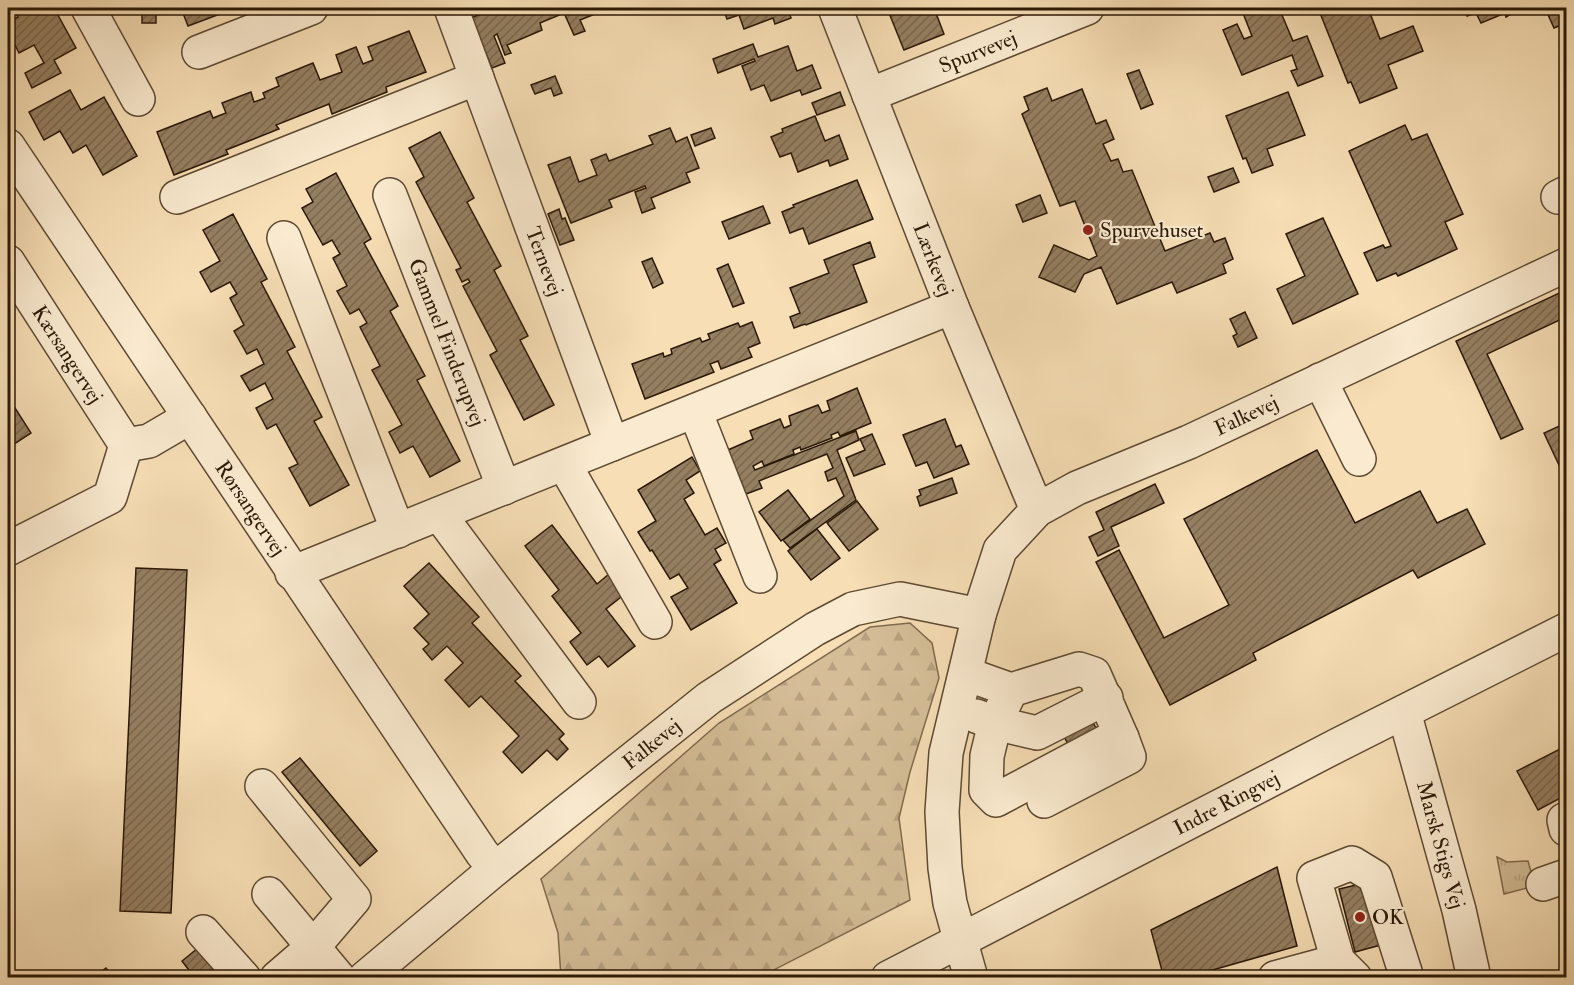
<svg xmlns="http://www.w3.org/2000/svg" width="1574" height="985" font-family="'IM FELL Double Pica',serif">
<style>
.grass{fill:url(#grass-tufts);stroke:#7f6b4f;stroke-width:1.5}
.forest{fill:url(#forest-firs);stroke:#7f6b4f;stroke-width:1.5}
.building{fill:url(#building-hatch);stroke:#2a1907;stroke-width:1.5}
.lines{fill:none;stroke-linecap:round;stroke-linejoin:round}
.minor-casing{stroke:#5d4a32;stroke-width:36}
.minor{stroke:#faeacf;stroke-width:33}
.poi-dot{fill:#8f2418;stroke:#faeacf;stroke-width:2}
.labels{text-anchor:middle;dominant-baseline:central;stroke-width:4.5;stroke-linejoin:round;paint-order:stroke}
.street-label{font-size:21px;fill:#2a1907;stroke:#faeacf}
.poi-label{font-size:21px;fill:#2a1907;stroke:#faeacf;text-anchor:start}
</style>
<defs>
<pattern id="grass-tufts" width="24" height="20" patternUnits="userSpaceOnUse" patternTransform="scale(1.5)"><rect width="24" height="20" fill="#d4bd97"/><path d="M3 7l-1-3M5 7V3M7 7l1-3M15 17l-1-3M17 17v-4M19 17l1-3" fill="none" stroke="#b6a281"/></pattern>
<pattern id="forest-firs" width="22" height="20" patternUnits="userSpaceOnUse" patternTransform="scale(1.5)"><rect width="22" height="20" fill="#d4bd97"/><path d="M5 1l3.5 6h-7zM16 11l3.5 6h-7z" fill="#b6a281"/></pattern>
<pattern id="building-hatch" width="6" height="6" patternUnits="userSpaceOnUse" patternTransform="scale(1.5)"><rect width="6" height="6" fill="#957f61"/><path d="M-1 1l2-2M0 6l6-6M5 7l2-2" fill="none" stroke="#7a674e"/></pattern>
</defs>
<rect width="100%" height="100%" fill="#f7deb5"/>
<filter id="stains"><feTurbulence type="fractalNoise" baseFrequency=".00333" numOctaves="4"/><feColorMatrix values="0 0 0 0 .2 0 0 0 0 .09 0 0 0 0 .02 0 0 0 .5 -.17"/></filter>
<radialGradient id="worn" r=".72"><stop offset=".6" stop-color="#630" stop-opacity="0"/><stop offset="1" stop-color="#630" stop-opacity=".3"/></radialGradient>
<path class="grass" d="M 1497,857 L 1507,862 L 1528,861 L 1535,886 L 1504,894 Z"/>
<path class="forest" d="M 910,623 L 932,643 L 939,678 L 910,772 L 899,818 L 910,900 L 760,977 L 561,977 L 558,933 L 541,879 L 719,723 L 870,627 Z"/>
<g class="building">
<path d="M 23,8 L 54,8 L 76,48 L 54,60 L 61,73 L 32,88 L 25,73 L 44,63 L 34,45 L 19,53 L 8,31 L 8,23 L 18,17 L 15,12 Z"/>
<path d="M 128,8 L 156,8 L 156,23 L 142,23 L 142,12 L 128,12 Z"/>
<path d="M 181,8 L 236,8 L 188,26 Z"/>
<path d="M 487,8 L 610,8 L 580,20 L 585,31 L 574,35 L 564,13 L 540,23 L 542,30 L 507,45 L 511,53 L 505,55 L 497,34 L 494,36 L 505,63 L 492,68 L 471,18 L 488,11 Z"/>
<path d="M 723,8 L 788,8 L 791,18 L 775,24 L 773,18 L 744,29 L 739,15 L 727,19 Z"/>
<path d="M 887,8 L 934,8 L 944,34 L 904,50 Z"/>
<path d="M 1241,8 L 1279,8 L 1293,41 L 1307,36 L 1323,76 L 1298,86 L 1291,71 L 1297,69 L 1292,55 L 1242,75 L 1223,30 L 1237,24 L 1244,39 L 1252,36 Z"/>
<path d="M 1318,8 L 1368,8 L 1380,39 L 1413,26 L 1423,51 L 1388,65 L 1397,88 L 1360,103 L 1351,82 L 1348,83 Z"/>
<path d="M 1464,8 L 1521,8 L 1506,17 L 1505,13 L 1481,23 L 1476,13 L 1467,16 Z"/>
<path d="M 1545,8 L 1557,8 L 1564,24 L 1554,28 Z"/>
<path d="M 1558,8 L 1566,8 L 1566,15 L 1562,17 Z"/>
<path d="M 409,31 L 426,72 L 386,87 L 387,92 L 332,114 L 329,104 L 276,125 L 279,129 L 226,150 L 228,154 L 174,175 L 157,132 L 210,111 L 213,118 L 226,113 L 222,103 L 251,92 L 254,102 L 265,98 L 263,93 L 279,86 L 276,78 L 313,63 L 320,80 L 342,72 L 336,55 L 356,47 L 363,64 L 373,60 L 368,47 Z"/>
<path d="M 753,44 L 758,57 L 788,46 L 797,71 L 812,65 L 821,88 L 802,95 L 800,90 L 771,101 L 764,85 L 751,90 L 742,66 L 755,61 L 754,59 L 718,73 L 713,59 Z"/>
<path d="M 1139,70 L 1153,104 L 1141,109 L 1127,74 Z"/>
<path d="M 555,76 L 562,93 L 554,96 L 551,88 L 535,94 L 531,85 Z"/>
<path d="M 1047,88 L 1052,101 L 1082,89 L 1096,124 L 1106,120 L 1114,139 L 1103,144 L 1111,161 L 1118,159 L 1123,172 L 1132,170 L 1165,251 L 1210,233 L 1214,242 L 1225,238 L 1233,259 L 1223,264 L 1226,273 L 1177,293 L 1172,282 L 1117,304 L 1101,267 L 1084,274 L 1075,292 L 1039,277 L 1054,245 L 1089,260 L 1097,256 L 1075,201 L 1060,206 L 1022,114 L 1029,110 L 1024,97 Z"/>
<path d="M 70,90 L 81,110 L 104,97 L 137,156 L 103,175 L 86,145 L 73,153 L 60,131 L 44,140 L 29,112 Z"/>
<path d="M 840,92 L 845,105 L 817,115 L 812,103 Z"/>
<path d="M 1288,92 L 1305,135 L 1267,149 L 1273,165 L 1252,173 L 1246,158 L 1243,159 L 1226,116 Z"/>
<path d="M 815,116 L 825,141 L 839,135 L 848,159 L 830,166 L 828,160 L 798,172 L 791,153 L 780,157 L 771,137 L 783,132 L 782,129 Z"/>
<path d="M 1405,125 L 1412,140 L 1427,134 L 1463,214 L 1445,222 L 1457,249 L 1398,276 L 1396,273 L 1377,281 L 1364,253 L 1383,245 L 1385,248 L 1391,246 L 1349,151 Z"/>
<path d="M 670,128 L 676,142 L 687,137 L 699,168 L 686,173 L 690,182 L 651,198 L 655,208 L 642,213 L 635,192 L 646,188 L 645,186 L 609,200 L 612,207 L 571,223 L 548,165 L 570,157 L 579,182 L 597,175 L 591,160 L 606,154 L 609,161 L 653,144 L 649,136 Z"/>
<path d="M 711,128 L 715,138 L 695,146 L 691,135 Z"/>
<path d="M 440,132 L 474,198 L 467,202 L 501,266 L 494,270 L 528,336 L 520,340 L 554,405 L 524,420 L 490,355 L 497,351 L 463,286 L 470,282 L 468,279 L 462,282 L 456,270 L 461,268 L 416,182 L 424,177 L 409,148 Z"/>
<path d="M 1233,168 L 1239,182 L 1214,192 L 1208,177 Z"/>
<path d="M 336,173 L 371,239 L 364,243 L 398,306 L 390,311 L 425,376 L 417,380 L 460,461 L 430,477 L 413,446 L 400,453 L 389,432 L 402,425 L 372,370 L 380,366 L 360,327 L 367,323 L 359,309 L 350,314 L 337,291 L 347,286 L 333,258 L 340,254 L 332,240 L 323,245 L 302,208 L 313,202 L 306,189 Z"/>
<path d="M 857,180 L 873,219 L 809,244 L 803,228 L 790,233 L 782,212 L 794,207 L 793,205 Z"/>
<path d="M 1040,195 L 1047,213 L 1023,222 L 1016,205 Z"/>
<path d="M 763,206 L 770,223 L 729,239 L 722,222 Z"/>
<path d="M 559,209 L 562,219 L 565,218 L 574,240 L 560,245 L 548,214 Z"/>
<path d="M 233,214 L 267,279 L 261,282 L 295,347 L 287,351 L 322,417 L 314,421 L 349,485 L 310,506 L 289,468 L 298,464 L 276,424 L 267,429 L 256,408 L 273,399 L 265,383 L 250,391 L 241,376 L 264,364 L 257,349 L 247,354 L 234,331 L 244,325 L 230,298 L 237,294 L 230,282 L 211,292 L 200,272 L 220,261 L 203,230 Z"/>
<path d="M 1323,218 L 1358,294 L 1293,324 L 1277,289 L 1305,276 L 1286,234 Z"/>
<path d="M 870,242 L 875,257 L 853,265 L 867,302 L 806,325 L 805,324 L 794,328 L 790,317 L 800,313 L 790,288 L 829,273 L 824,260 Z"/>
<path d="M 652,258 L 663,283 L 653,288 L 642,262 Z"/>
<path d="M 728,264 L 744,303 L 733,307 L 717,269 Z"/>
<path d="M 1566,290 L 1566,317 L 1487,354 L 1523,429 L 1501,439 L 1456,341 Z"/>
<path d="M 1245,312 L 1257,338 L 1238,347 L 1233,336 L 1237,334 L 1230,319 Z"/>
<path d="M 752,322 L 760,343 L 748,348 L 752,357 L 721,369 L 718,361 L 710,364 L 714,372 L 645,399 L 632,364 L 663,353 L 664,357 L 672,354 L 671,349 L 700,338 L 702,342 L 710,339 L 708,334 L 738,323 L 740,327 Z"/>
<path d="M 857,388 L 871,423 L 840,436 L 838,432 L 831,435 L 832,438 L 801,450 L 800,447 L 793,450 L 794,454 L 764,466 L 762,461 L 753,466 L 755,470 L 856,431 L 859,440 L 837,450 L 856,500 L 790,548 L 783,540 L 844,496 L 836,478 L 828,481 L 825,472 L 833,468 L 827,454 L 759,481 L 762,488 L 746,494 L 728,450 L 753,439 L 750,431 L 780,419 L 784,428 L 791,425 L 789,416 L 818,405 L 822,413 L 830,410 L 827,401 Z"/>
<path d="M 8,397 L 31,433 L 8,448 Z"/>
<path d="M 945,419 L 956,447 L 961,445 L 969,464 L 934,478 L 927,462 L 916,466 L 903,435 Z"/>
<path d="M 1566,423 L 1566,480 L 1544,433 Z"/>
<path d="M 872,434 L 885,464 L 854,476 L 846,458 L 865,450 L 860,439 Z"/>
<path d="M 1317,450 L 1355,523 L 1420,491 L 1437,523 L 1467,509 L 1485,544 L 1418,578 L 1413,570 L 1253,653 L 1256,660 L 1170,705 L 1096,562 L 1119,550 L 1164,638 L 1229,605 L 1184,519 Z"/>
<path d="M 692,457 L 700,471 L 686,480 L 694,493 L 684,499 L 705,535 L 717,528 L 726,543 L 715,549 L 721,560 L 714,564 L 737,603 L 691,630 L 671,597 L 688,588 L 679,574 L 670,579 L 652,550 L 650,551 L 638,532 L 656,521 L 638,490 Z"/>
<path d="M 952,478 L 957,493 L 920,506 L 917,497 L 921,495 L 919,490 Z"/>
<path d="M 1155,484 L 1164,503 L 1111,527 L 1119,546 L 1098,556 L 1089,537 L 1104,530 L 1096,512 Z"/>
<path d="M 788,490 L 810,519 L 781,541 L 759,512 Z"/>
<path d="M 857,501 L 878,529 L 849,551 L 827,523 Z"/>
<path d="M 552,525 L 597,584 L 609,574 L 625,594 L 606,609 L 635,646 L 608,667 L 599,656 L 587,665 L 570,642 L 581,633 L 552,596 L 559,590 L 525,546 Z"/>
<path d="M 817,529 L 840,558 L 811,580 L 788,551 Z"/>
<path d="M 429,563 L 479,617 L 472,623 L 521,676 L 515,681 L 564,734 L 559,739 L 568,749 L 557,760 L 547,750 L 522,773 L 503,752 L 519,736 L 481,696 L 469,707 L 445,680 L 463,663 L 447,646 L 432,660 L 423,649 L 429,644 L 414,628 L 429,614 L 404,586 Z"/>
<path d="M 136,568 L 187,570 L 171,913 L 120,911 Z"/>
<path d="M 1080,698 L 1098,732 L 1069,746 L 1051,712 Z"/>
<path d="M 1566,746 L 1566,795 L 1538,810 L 1517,771 Z"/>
<path d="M 300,758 L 377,851 L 360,866 L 282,772 Z"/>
<path d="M 1277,867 L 1297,946 L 1209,971 L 1211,978 L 1164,978 L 1151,930 Z"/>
<path d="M 1365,883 L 1381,945 L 1355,952 L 1339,889 Z"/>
<path d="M 198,948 L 223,978 L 195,978 L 182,961 Z"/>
<path d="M 106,968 L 113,978 L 92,978 Z"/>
</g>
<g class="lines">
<defs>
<g id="minor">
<path d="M 88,8 L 138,99"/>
<path id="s1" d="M 451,8 L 612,444"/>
<path id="s2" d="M 835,8 L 952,307 L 1037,510"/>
<path d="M 199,52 L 311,8"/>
<path id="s3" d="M 869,95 L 1087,8"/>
<path id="s4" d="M 8,146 L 482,853 L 495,869"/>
<path id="s5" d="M 390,195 L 504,488"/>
<path d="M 177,197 L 477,78"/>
<path d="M 1558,197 L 1566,193"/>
<path d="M 284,238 L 398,531"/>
<path id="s6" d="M 8,262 L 126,445 L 110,497 L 8,549"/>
<path d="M 1320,380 L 1359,459"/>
<path d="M 695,411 L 760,576"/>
<path d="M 126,445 L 149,441 L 190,417"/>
<path d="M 564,464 L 655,622"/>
<path d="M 439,514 L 579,702"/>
<path d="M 292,573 L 952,307"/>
<path d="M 966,674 L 1011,690 L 1079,669 L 1094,674 L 1122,738 L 1111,739 L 996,800 L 986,790 L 987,756 L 995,723 L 1011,690"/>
<path id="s7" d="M 1404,712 L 1459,910 L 1474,978"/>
<path d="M 976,716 L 995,723 L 1037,733 L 1106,698"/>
<path d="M 262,786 L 354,899 L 313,947 L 277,978"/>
<path d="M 1044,801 L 1129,757 L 1122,738"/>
<path d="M 1566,819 L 1564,820 L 1566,829"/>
<path d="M 1543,884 L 1566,876"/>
<path d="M 269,894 L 339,978"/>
<path d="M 203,932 L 244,978"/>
<path id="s8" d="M 365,978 L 495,869 L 709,698 L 815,629 L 853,609 L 900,599 L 979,615"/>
<path id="s9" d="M 888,978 L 1338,745 L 1566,630"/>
<path id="s10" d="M 971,978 L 950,903 L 945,868 L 942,812 L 946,753 L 979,615 L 1000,550 L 1037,510 L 1077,488 L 1189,442 L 1566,265"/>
<path d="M 1275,978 L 1338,961"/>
<path d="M 1355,978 L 1338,961 L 1314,878 L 1352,863 L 1375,877 L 1407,978"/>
</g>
</defs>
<use href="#minor" class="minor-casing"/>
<use href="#minor" class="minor"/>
</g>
<g class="poi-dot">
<circle cx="1088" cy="230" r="6"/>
<circle cx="1360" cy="917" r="6"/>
</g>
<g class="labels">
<g class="street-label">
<text stroke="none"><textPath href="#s3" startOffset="117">Spurvevej</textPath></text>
<text stroke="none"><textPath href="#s2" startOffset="270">Lærkevej</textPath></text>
<text stroke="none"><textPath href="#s1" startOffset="270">Ternevej</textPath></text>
<text stroke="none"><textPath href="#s5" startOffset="158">Gammel Finderupvej</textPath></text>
<text stroke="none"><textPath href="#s6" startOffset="110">Kærsangervej</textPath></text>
<text stroke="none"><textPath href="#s10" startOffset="723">Falkevej</textPath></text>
<text stroke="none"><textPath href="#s4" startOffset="436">Rørsangervej</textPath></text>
<text stroke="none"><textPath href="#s8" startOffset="370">Falkevej</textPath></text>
<text stroke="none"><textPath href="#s9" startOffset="381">Indre Ringvej</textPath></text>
<text stroke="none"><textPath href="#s7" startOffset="138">Marsk Stigs Vej</textPath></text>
</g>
<g class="poi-label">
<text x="1100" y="230">Spurvehuset</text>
<text x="1372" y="917">OK</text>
</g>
</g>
<rect width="1574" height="985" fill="none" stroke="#f7deb5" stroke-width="30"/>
<rect x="9" y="9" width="1556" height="967" fill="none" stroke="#2a1907" stroke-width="3"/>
<rect x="15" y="15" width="1544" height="955" fill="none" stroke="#2a1907" stroke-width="1.5"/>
<rect width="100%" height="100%" filter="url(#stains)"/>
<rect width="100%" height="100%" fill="url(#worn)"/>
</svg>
